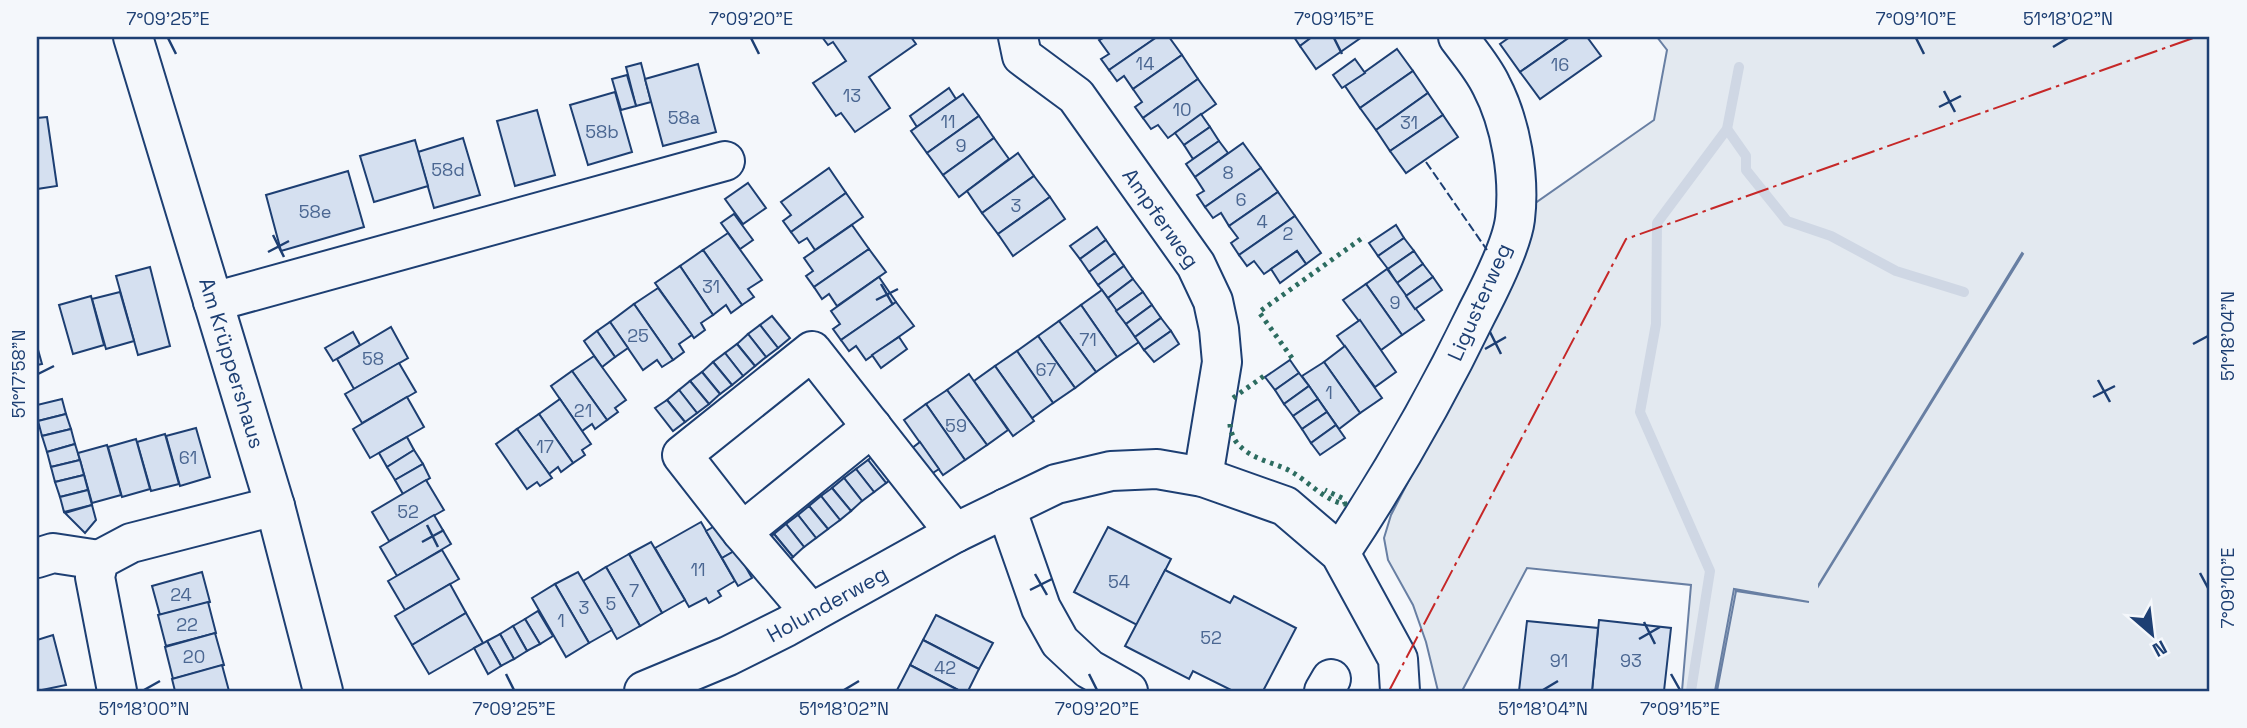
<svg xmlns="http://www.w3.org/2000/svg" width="2247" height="728" font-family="'Space Grotesk',sans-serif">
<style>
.green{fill:#e3e9f0;stroke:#687fa3;stroke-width:2;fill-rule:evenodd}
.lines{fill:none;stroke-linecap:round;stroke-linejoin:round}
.stream{stroke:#cfd7e4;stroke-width:10}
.building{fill:#d5e0f0;stroke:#1d3f73;stroke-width:2}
.minor-casing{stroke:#1d3f73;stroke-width:42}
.minor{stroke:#f4f7fb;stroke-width:38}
.hedge{stroke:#2c6c60;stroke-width:5;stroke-dasharray:3.5 5;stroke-linecap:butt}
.fence{stroke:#1d3f73;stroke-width:2;stroke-dasharray:9 3.5;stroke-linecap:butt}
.power{stroke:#c62828;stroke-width:2;stroke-dasharray:24 5 3.5 5;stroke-linecap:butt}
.ticks{fill:none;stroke:#1d3f73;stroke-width:2.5}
.labels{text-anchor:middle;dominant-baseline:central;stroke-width:5;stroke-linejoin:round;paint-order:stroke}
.number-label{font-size:18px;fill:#4b6792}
.street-label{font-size:21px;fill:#1d3f73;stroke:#f4f7fb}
.neatline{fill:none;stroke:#1d3f73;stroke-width:2.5}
.ticks-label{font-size:18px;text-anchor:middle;fill:#1d3f73}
</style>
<rect width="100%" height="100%" fill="#f4f7fb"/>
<path class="green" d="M 1657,37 L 2210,37 L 2210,691 L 1717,691 L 1736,591 L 1809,602 L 1734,589 L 1715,691 L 1682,691 L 1691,585 L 1527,568 L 1462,691 L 1438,691 L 1426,642 L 1413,605 L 1388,560 L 1384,538 L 1391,515 L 1424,451 L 1534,204 L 1654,120 L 1667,50 ZM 2022,253 L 2023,254 L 1819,585 L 1819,584 Z"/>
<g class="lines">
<g class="stream">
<path d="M 1727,129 L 1746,156 L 1746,170 L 1787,221 L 1831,236 L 1896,271 L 1964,292"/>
<path d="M 1691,691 L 1710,571 L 1640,412 L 1656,324 L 1657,223 L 1727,129 L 1739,67"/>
</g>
</g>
<g class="building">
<path d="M 822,37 L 911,37 L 916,44 L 869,77 L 890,108 L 855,132 L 841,113 L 836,116 L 813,83 L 846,61 L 833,42 L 828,45 Z"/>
<path d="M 1105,37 L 1157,37 L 1109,70 L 1101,59 L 1109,54 L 1099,40 Z"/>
<path d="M 1157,37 L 1169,37 L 1182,55 L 1133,89 L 1124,76 L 1117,81 L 1109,70 Z"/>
<path d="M 1294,37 L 1312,37 L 1300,46 Z"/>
<path d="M 1312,37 L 1362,37 L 1316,69 L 1300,46 Z"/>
<path d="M 1510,37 L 1570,37 L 1520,72 L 1500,44 Z"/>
<path d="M 1570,37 L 1587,37 L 1601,56 L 1540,99 L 1520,72 Z"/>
<path d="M 1397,49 L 1413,71 L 1360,108 L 1345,86 Z"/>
<path d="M 1182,55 L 1198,79 L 1143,118 L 1135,107 L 1142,102 L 1133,89 Z"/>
<path d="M 1355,59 L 1365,73 L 1342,88 L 1333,75 Z"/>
<path d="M 641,63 L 651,102 L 636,106 L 626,67 Z"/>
<path d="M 698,64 L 716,132 L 663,146 L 645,79 Z"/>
<path d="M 1413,71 L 1428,93 L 1376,130 L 1360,108 Z"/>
<path d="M 627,75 L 636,106 L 621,110 L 612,79 Z"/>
<path d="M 1198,79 L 1216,104 L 1168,138 L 1158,125 L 1151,129 L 1143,118 Z"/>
<path d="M 949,88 L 956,99 L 917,127 L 910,116 Z"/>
<path d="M 615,92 L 632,152 L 588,165 L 570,105 Z"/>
<path d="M 1428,93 L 1443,115 L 1390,151 L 1376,130 Z"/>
<path d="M 963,94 L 979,116 L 927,153 L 911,131 Z"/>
<path d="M 537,110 L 555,175 L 515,186 L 497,121 Z"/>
<path d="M 1201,114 L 1210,127 L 1184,145 L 1175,133 Z"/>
<path d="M 1443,115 L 1458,137 L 1406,173 L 1390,151 Z"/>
<path d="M 979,116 L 994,138 L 943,175 L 927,153 Z"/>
<path d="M 47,117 L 57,186 L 37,189 L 37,118 Z"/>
<path d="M 1210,127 L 1219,141 L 1193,159 L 1184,145 Z"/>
<path d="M 463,138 L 480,195 L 434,208 L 418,152 Z"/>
<path d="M 994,138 L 1009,159 L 959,197 L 943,175 Z"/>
<path d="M 415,140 L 428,186 L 374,202 L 360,156 Z"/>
<path d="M 1219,141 L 1228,153 L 1195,177 L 1186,164 Z"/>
<path d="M 1243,143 L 1261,168 L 1205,207 L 1197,195 L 1204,191 L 1195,177 Z"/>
<path d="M 1018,153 L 1034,176 L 982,213 L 967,191 Z"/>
<path d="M 829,168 L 846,193 L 791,232 L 783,221 L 791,215 L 781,202 Z"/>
<path d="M 1261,168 L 1278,192 L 1229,226 L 1221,213 L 1213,218 L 1205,207 Z"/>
<path d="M 348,171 L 364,227 L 281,251 L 266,195 Z"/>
<path d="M 1034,176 L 1050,197 L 998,234 L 982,213 Z"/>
<path d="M 748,183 L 766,208 L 743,224 L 725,199 Z"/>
<path d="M 1278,192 L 1295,216 L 1239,255 L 1231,243 L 1238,238 L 1229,226 Z"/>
<path d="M 846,193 L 863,217 L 815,250 L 807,238 L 799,243 L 791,232 Z"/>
<path d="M 1050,197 L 1065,219 L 1013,256 L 998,234 Z"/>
<path d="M 734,214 L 753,240 L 740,249 L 721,223 Z"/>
<path d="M 1295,216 L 1321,253 L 1306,264 L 1297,251 L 1264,274 L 1254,261 L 1247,266 L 1239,255 Z"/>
<path d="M 852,225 L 869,249 L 814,287 L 806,276 L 813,271 L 804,258 Z"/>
<path d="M 1396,225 L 1404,238 L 1378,256 L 1369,243 Z"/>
<path d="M 1097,227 L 1106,240 L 1080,259 L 1070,246 Z"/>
<path d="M 728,233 L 762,280 L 748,289 L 754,297 L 742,305 L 703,250 Z"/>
<path d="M 1404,238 L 1414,251 L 1388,269 L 1378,256 Z"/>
<path d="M 1106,240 L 1115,253 L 1089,272 L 1080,259 Z"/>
<path d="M 869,249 L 886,272 L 837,306 L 829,294 L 822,299 L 814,287 Z"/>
<path d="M 703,250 L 742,305 L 731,313 L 726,305 L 713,315 L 680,266 Z"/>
<path d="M 1297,251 L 1306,264 L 1280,283 L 1271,269 Z"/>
<path d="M 1414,251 L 1423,264 L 1397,283 L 1388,269 Z"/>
<path d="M 1115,253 L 1124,266 L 1098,285 L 1089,272 Z"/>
<path d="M 1423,264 L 1433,277 L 1406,296 L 1397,283 Z"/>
<path d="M 680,266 L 713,315 L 701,323 L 705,330 L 694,338 L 655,283 Z"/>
<path d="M 1124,266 L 1133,279 L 1108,298 L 1098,285 Z"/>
<path d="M 150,267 L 170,346 L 138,355 L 116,276 Z"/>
<path d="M 1387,269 L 1424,320 L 1402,335 L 1366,284 Z"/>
<path d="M 879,277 L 896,302 L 841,340 L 833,329 L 840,324 L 831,311 Z"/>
<path d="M 1433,277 L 1442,290 L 1415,309 L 1406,296 Z"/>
<path d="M 1133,279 L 1143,292 L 1116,311 L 1108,298 Z"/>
<path d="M 1366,284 L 1402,335 L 1381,350 L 1343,300 Z"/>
<path d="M 658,288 L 692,335 L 679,344 L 684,352 L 673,360 L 634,304 Z"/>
<path d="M 1102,290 L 1139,342 L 1117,357 L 1081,305 Z"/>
<path d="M 120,292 L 134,341 L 106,349 L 92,299 Z"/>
<path d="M 1143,292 L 1152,305 L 1126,324 L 1116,311 Z"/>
<path d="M 91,296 L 104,345 L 73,354 L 59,305 Z"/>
<path d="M 896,302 L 914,326 L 866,360 L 856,346 L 849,351 L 841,340 Z"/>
<path d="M 634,304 L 673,360 L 662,367 L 657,360 L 643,370 L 610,322 Z"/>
<path d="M 1081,305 L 1117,357 L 1096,372 L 1059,321 Z"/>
<path d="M 1152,305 L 1161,318 L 1135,337 L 1126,324 Z"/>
<path d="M 772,316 L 790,338 L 778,348 L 760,325 Z"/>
<path d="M 1161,318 L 1171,331 L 1144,350 L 1135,337 Z"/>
<path d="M 1360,320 L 1396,372 L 1375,387 L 1337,336 Z"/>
<path d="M 1059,321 L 1096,372 L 1075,388 L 1038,336 Z"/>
<path d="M 610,322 L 628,348 L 615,357 L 597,331 Z"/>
<path d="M 760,325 L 778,348 L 766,357 L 748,334 Z"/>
<path d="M 391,327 L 408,358 L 354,389 L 337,359 Z"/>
<path d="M 597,331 L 615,357 L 602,367 L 584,341 Z"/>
<path d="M 1171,331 L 1179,344 L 1154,362 L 1144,350 Z"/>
<path d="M 353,332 L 360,345 L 333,361 L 325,348 Z"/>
<path d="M 748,334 L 766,357 L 755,366 L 737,344 Z"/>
<path d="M 1038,336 L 1075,388 L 1053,403 L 1017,351 Z"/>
<path d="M 899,337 L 907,349 L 881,368 L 872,355 Z"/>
<path d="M 737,344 L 755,366 L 743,376 L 725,353 Z"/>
<path d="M 37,346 L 42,364 L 37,365 Z"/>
<path d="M 1345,346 L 1382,398 L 1360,413 L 1324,362 Z"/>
<path d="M 1017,351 L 1053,403 L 1032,418 L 995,366 Z"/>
<path d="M 725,353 L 743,376 L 732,385 L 713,362 Z"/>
<path d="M 594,356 L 626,400 L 615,408 L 618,412 L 607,420 L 572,371 Z"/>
<path d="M 1290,360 L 1299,373 L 1275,390 L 1265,377 Z"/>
<path d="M 713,362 L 732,385 L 720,394 L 702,372 Z"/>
<path d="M 1324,362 L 1360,413 L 1339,429 L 1302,376 Z"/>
<path d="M 399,363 L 416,392 L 362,423 L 345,394 Z"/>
<path d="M 995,366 L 1034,421 L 1013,436 L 974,381 Z"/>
<path d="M 572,371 L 607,420 L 595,429 L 592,424 L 582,431 L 551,386 Z"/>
<path d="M 702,372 L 720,394 L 709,404 L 690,381 Z"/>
<path d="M 1299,373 L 1309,386 L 1284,404 L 1275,390 Z"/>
<path d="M 969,374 L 1008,430 L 987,445 L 947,390 Z"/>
<path d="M 690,381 L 709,404 L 697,413 L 679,390 Z"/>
<path d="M 1309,386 L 1318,399 L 1293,416 L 1284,404 Z"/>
<path d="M 679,390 L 697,413 L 685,422 L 667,400 Z"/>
<path d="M 947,390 L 987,445 L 965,460 L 926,404 Z"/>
<path d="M 407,397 L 424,427 L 370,458 L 353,429 Z"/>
<path d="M 62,399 L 66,414 L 38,421 L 37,405 Z"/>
<path d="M 560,399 L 591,444 L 582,450 L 585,455 L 573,463 L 539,414 Z"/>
<path d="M 1318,399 L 1327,412 L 1302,429 L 1293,416 Z"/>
<path d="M 667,400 L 685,422 L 673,431 L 655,408 Z"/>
<path d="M 926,404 L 965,460 L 943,475 L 904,420 Z"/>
<path d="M 1327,412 L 1336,425 L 1311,443 L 1302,429 Z"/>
<path d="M 66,414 L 71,429 L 42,436 L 38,421 Z"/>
<path d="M 539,414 L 573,463 L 561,472 L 558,467 L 549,474 L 517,429 Z"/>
<path d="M 1336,425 L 1345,438 L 1320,455 L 1311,443 Z"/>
<path d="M 196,428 L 210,477 L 180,486 L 166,436 Z"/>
<path d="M 71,429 L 75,444 L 47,452 L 42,436 Z"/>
<path d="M 517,429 L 552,478 L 540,486 L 537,482 L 527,489 L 496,444 Z"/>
<path d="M 165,434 L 179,484 L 151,491 L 137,442 Z"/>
<path d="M 407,437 L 414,450 L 387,467 L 379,453 Z"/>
<path d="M 136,439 L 150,489 L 122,497 L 108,447 Z"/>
<path d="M 920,442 L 939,469 L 925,478 L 907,452 Z"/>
<path d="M 75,444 L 80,460 L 51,467 L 47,452 Z"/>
<path d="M 107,445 L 121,495 L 92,503 L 78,453 Z"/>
<path d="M 414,450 L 423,464 L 395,480 L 387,467 Z"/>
<path d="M 879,450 L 898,474 L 886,483 L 868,460 Z"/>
<path d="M 80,460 L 84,475 L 55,482 L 51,467 Z"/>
<path d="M 868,460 L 886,483 L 874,492 L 856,469 Z"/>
<path d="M 423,464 L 430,478 L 403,494 L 395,480 Z"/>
<path d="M 856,469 L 874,492 L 862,501 L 844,478 Z"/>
<path d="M 84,475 L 88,490 L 60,497 L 55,482 Z"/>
<path d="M 844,478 L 862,501 L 851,511 L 832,488 Z"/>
<path d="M 426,480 L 444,510 L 389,541 L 372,512 Z"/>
<path d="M 832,488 L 851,511 L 840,520 L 821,496 Z"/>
<path d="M 88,490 L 92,505 L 64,512 L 60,497 Z"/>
<path d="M 821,496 L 840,520 L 828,529 L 809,506 Z"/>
<path d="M 92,505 L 96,520 L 85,533 L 65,513 Z"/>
<path d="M 809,506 L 828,529 L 816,538 L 798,515 Z"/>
<path d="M 434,515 L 451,544 L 397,576 L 380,547 Z"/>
<path d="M 798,515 L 816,538 L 804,547 L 786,524 Z"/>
<path d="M 701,522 L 735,581 L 718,591 L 721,596 L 709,603 L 706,598 L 689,607 L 655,548 Z"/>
<path d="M 720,523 L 736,550 L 722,558 L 706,531 Z"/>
<path d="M 786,524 L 804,547 L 793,557 L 774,534 Z"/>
<path d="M 1108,527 L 1171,559 L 1137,625 L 1074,592 Z"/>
<path d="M 774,534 L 793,557 L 781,566 L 763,543 Z"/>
<path d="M 651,542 L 685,600 L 662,613 L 629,554 Z"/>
<path d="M 442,550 L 459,579 L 405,610 L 388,581 Z"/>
<path d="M 736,550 L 752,578 L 738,586 L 722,558 Z"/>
<path d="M 629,554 L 662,613 L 640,626 L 606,567 Z"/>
<path d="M 606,567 L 640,626 L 617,639 L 583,581 Z"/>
<path d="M 1165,570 L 1230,603 L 1234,596 L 1296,628 L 1263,691 L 1233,691 L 1193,671 L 1189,679 L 1125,646 Z"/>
<path d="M 202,572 L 210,602 L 160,615 L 152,586 Z"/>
<path d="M 578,572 L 612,630 L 589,643 L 555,584 Z"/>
<path d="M 450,584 L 466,613 L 412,645 L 395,616 Z"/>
<path d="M 555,584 L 589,643 L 566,657 L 532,598 Z"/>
<path d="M 208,602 L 216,633 L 166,646 L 158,615 Z"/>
<path d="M 538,611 L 553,636 L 540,644 L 525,619 Z"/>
<path d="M 466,613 L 483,643 L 429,674 L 412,645 Z"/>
<path d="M 936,615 L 993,643 L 979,669 L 923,640 Z"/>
<path d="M 525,619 L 540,644 L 527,651 L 513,626 Z"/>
<path d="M 1599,620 L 1671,628 L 1664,691 L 1592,691 Z"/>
<path d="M 1527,621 L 1598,628 L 1592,691 L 1519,691 Z"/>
<path d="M 513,626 L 527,651 L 514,659 L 500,634 Z"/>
<path d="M 215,633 L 224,665 L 173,679 L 165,647 Z"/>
<path d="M 500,634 L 514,659 L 501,666 L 487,641 Z"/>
<path d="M 53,635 L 66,685 L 37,691 L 37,640 Z"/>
<path d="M 923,640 L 979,669 L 968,691 L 960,691 L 910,665 Z"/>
<path d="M 487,641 L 501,666 L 488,674 L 474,648 Z"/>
<path d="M 222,665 L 229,691 L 175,691 L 172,679 Z"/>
<path d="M 910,665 L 960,691 L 898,691 L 897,690 Z"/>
</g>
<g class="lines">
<defs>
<g id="minor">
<path d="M 133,37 L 275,506 L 323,691"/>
<path d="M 1018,37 L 1022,56 L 1076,96 L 1196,265 L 1213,301 L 1219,329 L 1222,362 L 1203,477"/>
<path d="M 213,302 L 725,161"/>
<path d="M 1006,508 L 1041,608 L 1060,642 L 1089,669 L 1128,691"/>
<path d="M 742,532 L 872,427"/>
<path d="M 1340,553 C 1391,476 1437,396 1477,313 C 1489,290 1512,244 1515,219 C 1520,177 1511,123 1491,85 C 1483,68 1469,52 1458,37"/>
<path d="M 37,558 L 53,553 L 99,560"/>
<path d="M 811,613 L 742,532 L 682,455 L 812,351 L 955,533"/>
<path d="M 117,691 L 95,577 L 99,560 L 131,543 L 275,506"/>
<path d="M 644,691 L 728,656 L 786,627 L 955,533 L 1056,484 L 1111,471 L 1157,469 L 1203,477 L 1285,506 L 1340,553 L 1398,659 L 1400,691"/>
<path d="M 1324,691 L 1331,679"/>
</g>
</defs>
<use href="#minor" class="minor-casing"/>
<use href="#minor" class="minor"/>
<g class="hedge">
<path d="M 1292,358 L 1259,312 L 1365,236"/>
<path d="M 1233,398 L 1264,376"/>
<path d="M 1230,424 C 1230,432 1235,443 1242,448 C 1256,461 1277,463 1292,472 C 1309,482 1325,501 1345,504 L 1344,499 L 1325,490"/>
</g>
<path class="fence" d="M 1426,162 L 1487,250"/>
<path class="power" d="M 1389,691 L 1626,239 L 2196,37"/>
</g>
<path class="ticks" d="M 168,38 L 176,54M 751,38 L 759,54M 1334,38 L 1342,54M 1916,38 L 1924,54M 2053,47 L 2068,38M 1944,91 L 1955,112M 1939,107 L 1961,96M 273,235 L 284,257M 268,252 L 289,241M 881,284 L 893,305M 876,300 L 898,289M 1490,332 L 1501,354M 2193,344 L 2208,336M 1485,349 L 1506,337M 38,374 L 54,366M 2098,380 L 2110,402M 2093,397 L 2115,386M 427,525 L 438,547M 422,542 L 444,530M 2200,573 L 2208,588M 1035,574 L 1047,595M 1030,590 L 1052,579M 1644,622 L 1655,644M 1639,639 L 1660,627M 506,674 L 514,690M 1089,674 L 1097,690M 1671,674 L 1680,690M 144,690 L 160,681M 844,690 L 859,681M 1543,690 L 1558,681"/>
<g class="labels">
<g class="number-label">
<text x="1145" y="63">14</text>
<text x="1560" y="64">16</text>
<text x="852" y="95">13</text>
<text x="1182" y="109">10</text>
<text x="684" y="117">58a</text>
<text x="948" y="121">11</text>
<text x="1409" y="122">31</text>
<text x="602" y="131">58b</text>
<text x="961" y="145">9</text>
<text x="448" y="169">58d</text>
<text x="1228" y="172">8</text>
<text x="1241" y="199">6</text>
<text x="1016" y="205">3</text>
<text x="315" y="211">58e</text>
<text x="1262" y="221">4</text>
<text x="1288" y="233">2</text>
<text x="711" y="286">31</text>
<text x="1395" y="302">9</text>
<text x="638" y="335">25</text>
<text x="1088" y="339">71</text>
<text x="373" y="358">58</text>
<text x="1046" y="369">67</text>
<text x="1329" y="392">1</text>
<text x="583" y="410">21</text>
<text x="956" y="425">59</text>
<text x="545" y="446">17</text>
<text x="188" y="457">61</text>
<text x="408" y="511">52</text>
<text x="698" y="569">11</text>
<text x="1119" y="581">54</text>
<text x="634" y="590">7</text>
<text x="181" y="594">24</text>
<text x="611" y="603">5</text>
<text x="584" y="607">3</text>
<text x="561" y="620">1</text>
<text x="187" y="624">22</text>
<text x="1211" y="637">52</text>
<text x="194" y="656">20</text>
<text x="1559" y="660">91</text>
<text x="1631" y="660">93</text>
<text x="945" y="667">42</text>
</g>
<g class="street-label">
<text transform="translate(1161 218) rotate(55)">Ampferweg</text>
<text transform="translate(1479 302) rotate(-66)">Ligusterweg</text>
<text transform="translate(232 363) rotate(73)">Am Krüppershaus</text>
<text transform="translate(827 604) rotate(-29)">Holunderweg</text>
</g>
</g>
<rect width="2247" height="728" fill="none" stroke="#f4f7fb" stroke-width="77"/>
<g transform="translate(2152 634) rotate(152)" stroke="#f4f7fb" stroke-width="5" paint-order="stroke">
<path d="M0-5L12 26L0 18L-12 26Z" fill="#1d3f73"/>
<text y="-10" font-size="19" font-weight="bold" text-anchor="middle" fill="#1d3f73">N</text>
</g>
<rect x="38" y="38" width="2170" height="652" class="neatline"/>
<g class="ticks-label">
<text x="168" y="25">7°09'25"E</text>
<text x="751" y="25">7°09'20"E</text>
<text x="1334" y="25">7°09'15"E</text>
<text x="1916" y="25">7°09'10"E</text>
<text x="2068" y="25">51°18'02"N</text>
<text transform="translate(2228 336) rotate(-90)" y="6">51°18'04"N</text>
<text transform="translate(19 374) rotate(-90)" y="6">51°17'58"N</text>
<text transform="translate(2228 588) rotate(-90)" y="6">7°09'10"E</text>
<text x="144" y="715">51°18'00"N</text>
<text x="514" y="715">7°09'25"E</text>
<text x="844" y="715">51°18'02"N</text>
<text x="1097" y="715">7°09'20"E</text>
<text x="1543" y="715">51°18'04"N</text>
<text x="1680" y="715">7°09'15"E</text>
</g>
</svg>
